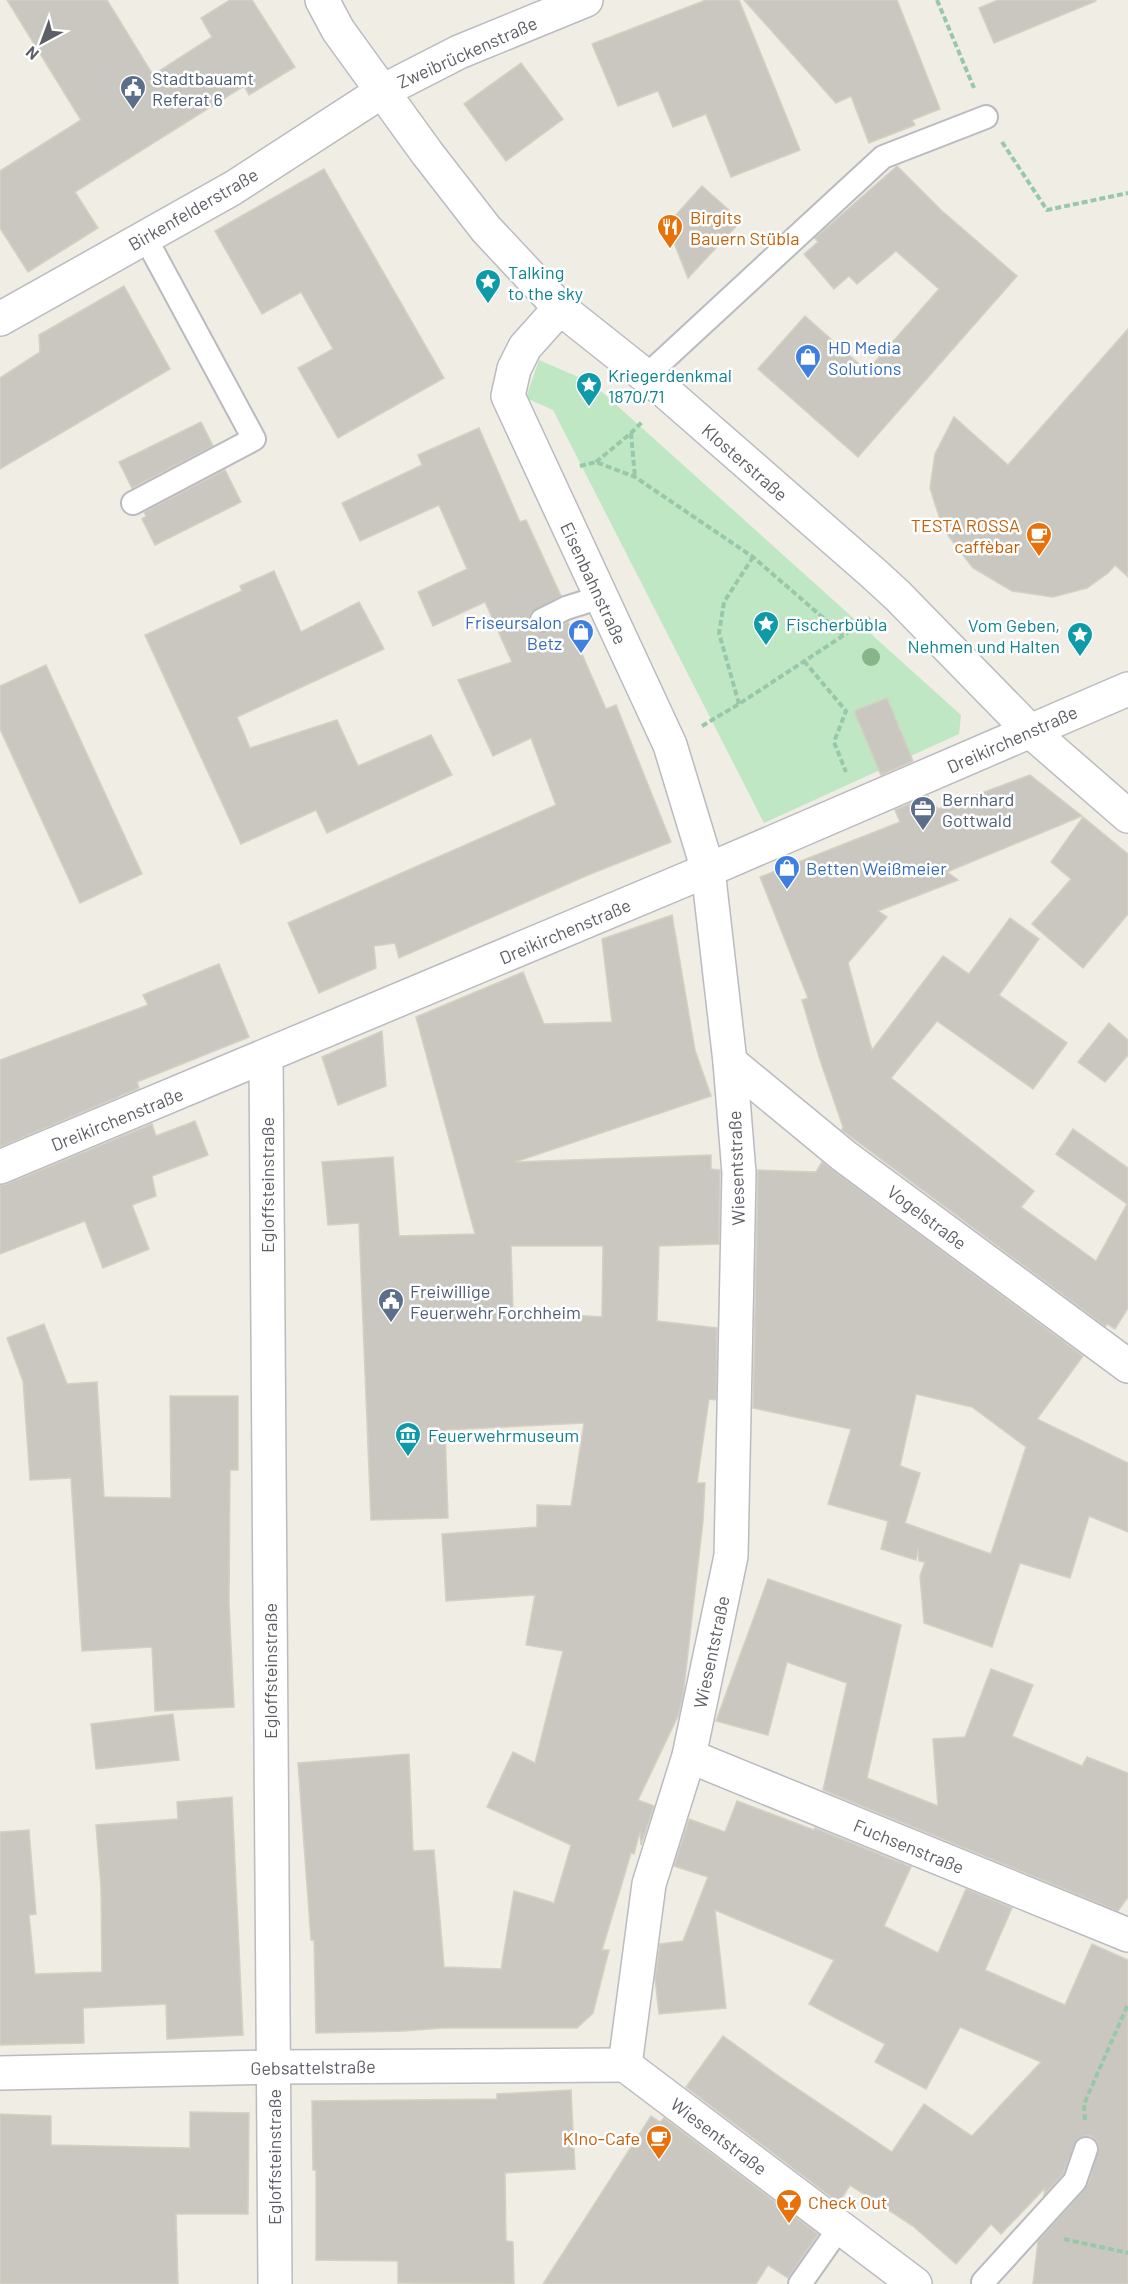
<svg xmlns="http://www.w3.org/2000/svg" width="1128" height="2284" font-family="Barlow,sans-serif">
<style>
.green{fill:#c0e7c3}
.building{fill:#cac7c1;stroke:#d4d0c2;stroke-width:1.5;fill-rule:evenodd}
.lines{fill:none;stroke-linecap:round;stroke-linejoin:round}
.service-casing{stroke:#b9bbc0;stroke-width:26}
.minor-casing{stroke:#b9bbc0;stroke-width:36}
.path{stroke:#98c8aa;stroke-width:4;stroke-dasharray:6 3;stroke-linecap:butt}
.service{stroke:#fff;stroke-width:22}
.minor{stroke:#fff;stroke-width:33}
.tree{fill:#87b488}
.labels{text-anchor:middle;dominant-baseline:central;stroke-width:5;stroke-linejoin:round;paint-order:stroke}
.street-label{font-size:18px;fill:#5c5f65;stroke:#fff}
.service-label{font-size:18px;fill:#4e5e75;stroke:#fff;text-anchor:start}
.food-label{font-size:18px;fill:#c56008;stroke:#fff;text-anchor:start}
.culture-label{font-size:18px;fill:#0d838f;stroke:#fff;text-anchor:start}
.shop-label{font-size:18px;fill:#366cbe;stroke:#fff;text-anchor:start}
</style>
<rect width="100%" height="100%" fill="#efede4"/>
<path class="green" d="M 539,360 L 592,383 L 961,715 L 959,734 L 764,823 L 553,410 L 526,398 Z"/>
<g class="building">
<path d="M 7,0 L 107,0 L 153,75 L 212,37 L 201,18 L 230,0 L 252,0 L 295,67 L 249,95 L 244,86 L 75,192 L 98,228 L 28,272 L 0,228 L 0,171 L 81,120 Z"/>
<path d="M 706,0 L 739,0 L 800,150 L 731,177 L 706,114 L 673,127 L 658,91 L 618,106 L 592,44 Z"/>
<path d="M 744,0 L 897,0 L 940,109 L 912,120 L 915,125 L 869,143 L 851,96 L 836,103 Z"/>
<path d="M 998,0 L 1096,0 L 1096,1 L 994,43 L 979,8 Z"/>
<path d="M 521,63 L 563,119 L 506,161 L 464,104 Z"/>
<path d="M 897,166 L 941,210 L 1017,276 L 858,457 L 758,369 L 805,316 L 867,371 L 939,289 L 896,251 L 857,284 L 849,276 L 834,289 L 804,254 L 818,242 L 815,238 Z"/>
<path d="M 324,169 L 444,378 L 338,438 L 298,368 L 333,349 L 301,292 L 262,314 L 215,231 Z"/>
<path d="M 702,186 L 741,221 L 688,278 L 667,225 Z"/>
<path d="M 124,286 L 170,369 L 0,469 L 0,378 L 40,352 L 39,335 Z"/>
<path d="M 1128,329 L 1128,577 L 1115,565 L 1108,573 L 1087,588 L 1053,597 L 1012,591 L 973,568 L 943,529 L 930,488 L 935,454 L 954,417 L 1008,465 Z"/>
<path d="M 201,422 L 213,446 L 132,488 L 119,462 Z"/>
<path d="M 479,428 L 520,522 L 526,520 L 561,596 L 531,612 L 529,619 L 530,625 L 535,632 L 542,633 L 568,622 L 606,709 L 616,705 L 671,842 L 588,875 L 399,958 L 395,943 L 374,946 L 376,968 L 319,993 L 288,923 L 556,805 L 531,738 L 493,756 L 458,680 L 512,662 L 485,602 L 433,626 L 418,592 L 467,569 L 439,505 L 360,541 L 342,503 L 422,465 L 418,455 Z"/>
<path d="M 225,470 L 241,502 L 155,545 L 142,519 L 146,516 L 144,512 Z"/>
<path d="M 274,571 L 301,632 L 359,602 L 384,649 L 237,717 L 250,748 L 337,720 L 358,766 L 431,735 L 452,775 L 327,833 L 316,810 L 241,844 L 145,635 L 242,591 L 240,586 Z"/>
<path d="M 46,665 L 142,874 L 80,903 L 0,729 L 0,686 Z"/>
<path d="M 887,698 L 913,761 L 881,775 L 854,711 Z"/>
<path d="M 1030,775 L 1082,816 L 947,872 L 958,880 L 878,911 L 887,917 L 848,963 L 872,1050 L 943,956 L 969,974 L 1010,918 L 1039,939 L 999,995 L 1067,1043 L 1033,1089 L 937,1021 L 891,1078 L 1034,1191 L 1021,1207 L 1096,1261 L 1127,1204 L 1056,1154 L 1073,1129 L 1128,1168 L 1128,1308 L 1115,1329 L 1107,1324 L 1105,1326 L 842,1130 L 843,1127 L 819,1057 L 802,1000 L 808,998 L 760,877 L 900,822 L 895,810 L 928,796 L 934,809 L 937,807 L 938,809 Z"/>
<path d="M 1083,817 L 1128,854 L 1128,914 L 1083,968 L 1032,924 L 1071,879 L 1051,862 Z"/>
<path d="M 672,915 L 695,1050 L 711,1096 L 515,1162 L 711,1155 L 711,1169 L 720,1170 L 719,1244 L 659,1246 L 657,1321 L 717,1328 L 716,1400 L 709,1399 L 697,1483 L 705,1483 L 703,1521 L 683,1696 L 678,1716 L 638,1800 L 654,1806 L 641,1845 L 640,1831 L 634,1854 L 631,1853 L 602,1950 L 609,1950 L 593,2013 L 577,2028 L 442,2028 L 403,2031 L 316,2033 L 314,1940 L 311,1940 L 298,1763 L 409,1754 L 413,1851 L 434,1850 L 444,1967 L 501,1969 L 514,1891 L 554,1903 L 571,1845 L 487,1807 L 513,1752 L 535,1763 L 563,1651 L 526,1645 L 535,1595 L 446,1601 L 442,1534 L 537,1527 L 537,1505 L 571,1506 L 584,1423 L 445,1430 L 448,1518 L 371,1520 L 359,1223 L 328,1225 L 322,1162 L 393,1157 L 399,1236 L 475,1234 L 416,1017 L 523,972 L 544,1024 L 612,1022 L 602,939 ZM 511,1246 L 603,1246 L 602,1317 L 513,1311 Z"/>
<path d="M 219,964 L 249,1037 L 137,1082 L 139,1088 L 0,1147 L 0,1060 L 148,1005 L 143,995 Z"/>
<path d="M 1109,1023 L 1128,1040 L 1128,1055 L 1105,1082 L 1078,1062 Z"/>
<path d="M 382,1031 L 386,1086 L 338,1105 L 322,1057 Z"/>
<path d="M 195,1121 L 208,1155 L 152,1176 L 156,1196 L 132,1205 L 149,1249 L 103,1268 L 85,1221 L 0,1254 L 0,1185 L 7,1184 L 152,1124 L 156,1136 Z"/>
<path d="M 822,1162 L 1083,1356 L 1037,1419 L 1128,1463 L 1128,1532 L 1089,1516 L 1070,1578 L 1020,1563 L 992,1647 L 924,1623 L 920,1576 L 925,1562 L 919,1561 L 918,1549 L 916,1560 L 881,1549 L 888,1521 L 828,1504 L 851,1429 L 753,1408 L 758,1170 L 816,1172 ZM 916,1394 L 972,1407 L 1026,1447 L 991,1554 L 905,1523 L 920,1473 L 900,1466 Z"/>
<path d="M 44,1324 L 67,1384 L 97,1382 L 104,1497 L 171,1498 L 170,1396 L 238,1396 L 238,1470 L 230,1470 L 229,1603 L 234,1707 L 155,1711 L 152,1647 L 82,1651 L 71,1478 L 30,1480 L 23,1381 L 7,1338 Z"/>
<path d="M 768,1579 L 901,1625 L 867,1778 L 938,1806 L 933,1739 L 965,1737 L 991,1669 L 1033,1685 L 1012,1736 L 1082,1766 L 1087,1757 L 1128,1773 L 1128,1897 L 1118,1911 L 823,1790 L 847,1683 L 787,1662 L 768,1735 L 716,1721 Z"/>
<path d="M 173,1714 L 179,1760 L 96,1769 L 91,1724 Z"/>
<path d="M 232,1797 L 243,2035 L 167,2039 L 166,2004 L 83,2008 L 84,2043 L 0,2045 L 0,1832 L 29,1830 L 36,1914 L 29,1915 L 35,1974 L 102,1972 L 101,1888 L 96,1825 L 178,1819 L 177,1802 Z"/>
<path d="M 737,1801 L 814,1830 L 815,1828 L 911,1867 L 884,1926 L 938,1953 L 966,1889 L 1012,1908 L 985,1970 L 1065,2005 L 1092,1944 L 1128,1960 L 1128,2284 L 1033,2284 L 1038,2241 L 1088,2185 L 1099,2147 L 1097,2141 L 1091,2136 L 1084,2136 L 1077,2139 L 1063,2174 L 1044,2195 L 1045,2188 L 1001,2234 L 991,2224 L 956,2264 L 913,2226 L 850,2185 L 839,2203 L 686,2087 L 723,2036 L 780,2077 L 892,2152 L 924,2104 L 972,2136 L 1041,2062 L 960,2027 L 926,2089 L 875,2062 L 885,2044 L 809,2004 L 834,1960 L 715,1910 L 726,2008 L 659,2014 L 655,1978 L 660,1944 L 683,1941 L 708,1877 L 674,1866 L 689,1819 L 725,1832 Z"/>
<path d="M 571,2090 L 575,2169 L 505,2173 L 506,2241 L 513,2242 L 514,2284 L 398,2283 L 398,2261 L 316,2260 L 316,2170 L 313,2170 L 312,2101 L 497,2099 L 497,2094 Z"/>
<path d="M 190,2112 L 249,2113 L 248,2214 L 176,2214 L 178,2284 L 0,2284 L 0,2114 L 51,2116 L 51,2145 L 190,2148 Z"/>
<path d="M 651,2116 L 660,2122 L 664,2118 L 818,2234 L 788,2278 L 768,2265 L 756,2284 L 543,2284 Z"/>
</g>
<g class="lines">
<defs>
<g id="service">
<path d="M 646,376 L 883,157 L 986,117"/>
<path d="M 133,503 L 254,439 L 145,237"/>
<path d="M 542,620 L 566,608 L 601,597"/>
<path d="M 983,2282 L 1075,2181 L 1086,2149"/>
<path d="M 800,2284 L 840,2227"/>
</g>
<g id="minor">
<path d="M 322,0 L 338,30 L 427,153 L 486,229 L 560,308 L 667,393 L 873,573 L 898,596 L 1029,730 L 1128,816"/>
<path d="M 560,308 L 525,347 L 514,369 L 508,396 L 670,745 L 708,870 L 730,1062 L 739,1173 L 731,1556 L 689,1756 L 649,1884 L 625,2065"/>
<path d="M 0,319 L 233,188 L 381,92 L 459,52 L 586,0"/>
<path d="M 266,1057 L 275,2284"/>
<path d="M 730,1062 L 844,1156 L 1128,1366"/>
<path d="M 0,1167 L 708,870 L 1128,689"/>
<path d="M 689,1756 L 1128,1935"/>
<path d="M 625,2065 L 915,2284"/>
<path d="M 0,2073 L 273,2067 L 625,2065"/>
</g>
</defs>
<use href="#service" class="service-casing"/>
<use href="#minor" class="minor-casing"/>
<g class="path">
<path d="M 937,0 L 974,88"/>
<path d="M 1002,142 L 1047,210 L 1128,193"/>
<path d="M 631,433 L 635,477"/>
<path d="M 596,462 L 631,433 L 643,421"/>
<path d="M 580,466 L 596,462 L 635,477 L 753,557 L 843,635"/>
<path d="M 804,661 L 846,711 L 834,742 L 846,772"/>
<path d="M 739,704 L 719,633 L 724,602 L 753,557"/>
<path d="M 702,726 L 739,704 L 870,618"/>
<path d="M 1085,2120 L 1084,2104 L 1128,2004"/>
<path d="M 1064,2239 L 1128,2253"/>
</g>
<use href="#service" class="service"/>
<use href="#minor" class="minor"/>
</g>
<circle class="tree" cx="871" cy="657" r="9"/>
<defs>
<symbol id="civic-pin" viewBox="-11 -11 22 30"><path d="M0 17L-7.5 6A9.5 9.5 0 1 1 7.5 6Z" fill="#5c6f8a" stroke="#fff"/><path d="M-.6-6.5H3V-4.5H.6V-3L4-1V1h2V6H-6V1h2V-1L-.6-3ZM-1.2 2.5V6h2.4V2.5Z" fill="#fff"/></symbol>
<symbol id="restaurant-pin" viewBox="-11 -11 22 30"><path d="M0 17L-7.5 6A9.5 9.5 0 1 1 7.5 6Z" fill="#e8710a" stroke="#fff"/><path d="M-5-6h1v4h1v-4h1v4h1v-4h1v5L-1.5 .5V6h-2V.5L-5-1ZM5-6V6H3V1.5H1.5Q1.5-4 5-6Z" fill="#fff"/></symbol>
<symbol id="sight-pin" viewBox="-11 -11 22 30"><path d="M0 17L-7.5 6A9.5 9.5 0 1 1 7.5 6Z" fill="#0f9aa8" stroke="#fff"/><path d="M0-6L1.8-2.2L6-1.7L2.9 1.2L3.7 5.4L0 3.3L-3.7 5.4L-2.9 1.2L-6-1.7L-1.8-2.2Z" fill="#fff"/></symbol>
<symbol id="shop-pin" viewBox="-11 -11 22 30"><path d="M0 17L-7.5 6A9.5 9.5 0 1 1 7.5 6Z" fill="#3f7fe0" stroke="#fff"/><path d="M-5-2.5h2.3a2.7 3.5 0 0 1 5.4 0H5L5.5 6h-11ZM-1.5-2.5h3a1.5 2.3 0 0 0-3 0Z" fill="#fff"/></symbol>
<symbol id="cafe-pin" viewBox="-11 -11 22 30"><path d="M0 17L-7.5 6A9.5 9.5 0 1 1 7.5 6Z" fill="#e8710a" stroke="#fff"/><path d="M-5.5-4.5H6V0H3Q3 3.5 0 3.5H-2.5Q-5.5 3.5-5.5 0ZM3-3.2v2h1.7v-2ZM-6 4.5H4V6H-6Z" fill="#fff"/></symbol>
<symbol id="office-pin" viewBox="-11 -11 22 30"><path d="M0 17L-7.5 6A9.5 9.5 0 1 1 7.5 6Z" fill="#5c6f8a" stroke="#fff"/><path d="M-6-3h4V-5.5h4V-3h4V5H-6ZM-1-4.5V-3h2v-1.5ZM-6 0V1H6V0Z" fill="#fff"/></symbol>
<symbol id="museum-pin" viewBox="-11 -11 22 30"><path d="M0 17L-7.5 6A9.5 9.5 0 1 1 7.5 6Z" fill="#0f9aa8" stroke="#fff"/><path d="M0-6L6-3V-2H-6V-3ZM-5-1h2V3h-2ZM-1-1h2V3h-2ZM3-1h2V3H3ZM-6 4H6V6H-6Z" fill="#fff"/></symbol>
<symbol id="bar-pin" viewBox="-11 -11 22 30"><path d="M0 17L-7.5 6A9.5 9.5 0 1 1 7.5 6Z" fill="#e8710a" stroke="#fff"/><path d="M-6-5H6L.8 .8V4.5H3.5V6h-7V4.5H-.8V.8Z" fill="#fff"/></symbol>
</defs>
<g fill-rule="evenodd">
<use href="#civic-pin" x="118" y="73" width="30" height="40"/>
<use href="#restaurant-pin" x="655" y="212" width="30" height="40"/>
<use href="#sight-pin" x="473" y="267" width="30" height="40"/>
<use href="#shop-pin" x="793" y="342" width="30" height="40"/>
<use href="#sight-pin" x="574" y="370" width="30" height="40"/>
<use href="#cafe-pin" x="1024" y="520" width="30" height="40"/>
<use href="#sight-pin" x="751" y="609" width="30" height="40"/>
<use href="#shop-pin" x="566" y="617" width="30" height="40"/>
<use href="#sight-pin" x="1065" y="620" width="30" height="40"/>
<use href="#office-pin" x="908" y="794" width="30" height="40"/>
<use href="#shop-pin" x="772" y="853" width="30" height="40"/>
<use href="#civic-pin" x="376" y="1286" width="30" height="40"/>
<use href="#museum-pin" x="393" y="1420" width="30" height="40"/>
<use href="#cafe-pin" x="644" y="2123" width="30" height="40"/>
<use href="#bar-pin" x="774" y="2187" width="30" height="40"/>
</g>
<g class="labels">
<g class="street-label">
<text transform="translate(467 52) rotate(-24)">Zweibrückenstraße</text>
<text transform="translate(193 209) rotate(-30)">Birkenfelderstraße</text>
<text transform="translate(745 462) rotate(41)">Klosterstraße</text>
<text transform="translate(594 583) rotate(65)">Eisenbahnstraße</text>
<text transform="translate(1012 739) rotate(-24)">Dreikirchenstraße</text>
<text transform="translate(565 931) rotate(-23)">Dreikirchenstraße</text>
<text transform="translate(117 1119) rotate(-22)">Dreikirchenstraße</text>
<text transform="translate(736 1168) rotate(-92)">Wiesentstraße</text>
<text transform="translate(267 1185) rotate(-90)">Egloffsteinstraße</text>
<text transform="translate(927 1217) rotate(37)">Vogelstraße</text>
<text transform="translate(711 1652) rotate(-78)">Wiesentstraße</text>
<text transform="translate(270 1671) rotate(-90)">Egloffsteinstraße</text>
<text transform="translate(909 1846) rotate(22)">Fuchsenstraße</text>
<text transform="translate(313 2067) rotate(-1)">Gebsattelstraße</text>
<text transform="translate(719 2136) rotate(37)">Wiesentstraße</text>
<text transform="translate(274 2157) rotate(-90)">Egloffsteinstraße</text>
</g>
<g class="service-label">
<text x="152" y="78">Stadtbauamt<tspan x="152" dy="21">Referat 6</tspan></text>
<text x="942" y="799">Bernhard<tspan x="942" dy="21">Gottwald</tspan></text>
<text x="410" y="1291">Freiwillige<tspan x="410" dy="21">Feuerwehr Forchheim</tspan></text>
</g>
<g class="food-label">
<text x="690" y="217">Birgits<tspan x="690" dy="21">Bauern Stübla</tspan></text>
<text x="1020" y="525" text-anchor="end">TESTA ROSSA<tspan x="1020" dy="21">caffèbar</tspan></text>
<text x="640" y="2138" text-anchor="end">KIno-Cafe</text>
<text x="808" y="2202">Check Out</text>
</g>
<g class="culture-label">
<text x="508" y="272">Talking<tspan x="508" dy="21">to the sky</tspan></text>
<text x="608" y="375">Kriegerdenkmal<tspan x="608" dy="21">1870/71</tspan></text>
<text x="786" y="624">Fischerbübla</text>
<text x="1060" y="625" text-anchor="end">Vom Geben,<tspan x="1060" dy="21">Nehmen und Halten</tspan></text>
<text x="428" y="1435">Feuerwehrmuseum</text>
</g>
<g class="shop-label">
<text x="828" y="347">HD Media<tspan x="828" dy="21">Solutions</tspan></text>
<text x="562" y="622" text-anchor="end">Friseursalon<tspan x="562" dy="21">Betz</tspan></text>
<text x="806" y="868">Betten Weißmeier</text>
</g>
</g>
<g transform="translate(42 42) rotate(221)" stroke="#ffffff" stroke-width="4.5" paint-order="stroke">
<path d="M0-4.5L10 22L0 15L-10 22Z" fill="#5c5f65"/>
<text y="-9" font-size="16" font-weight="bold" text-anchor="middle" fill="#5c5f65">N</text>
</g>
</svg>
